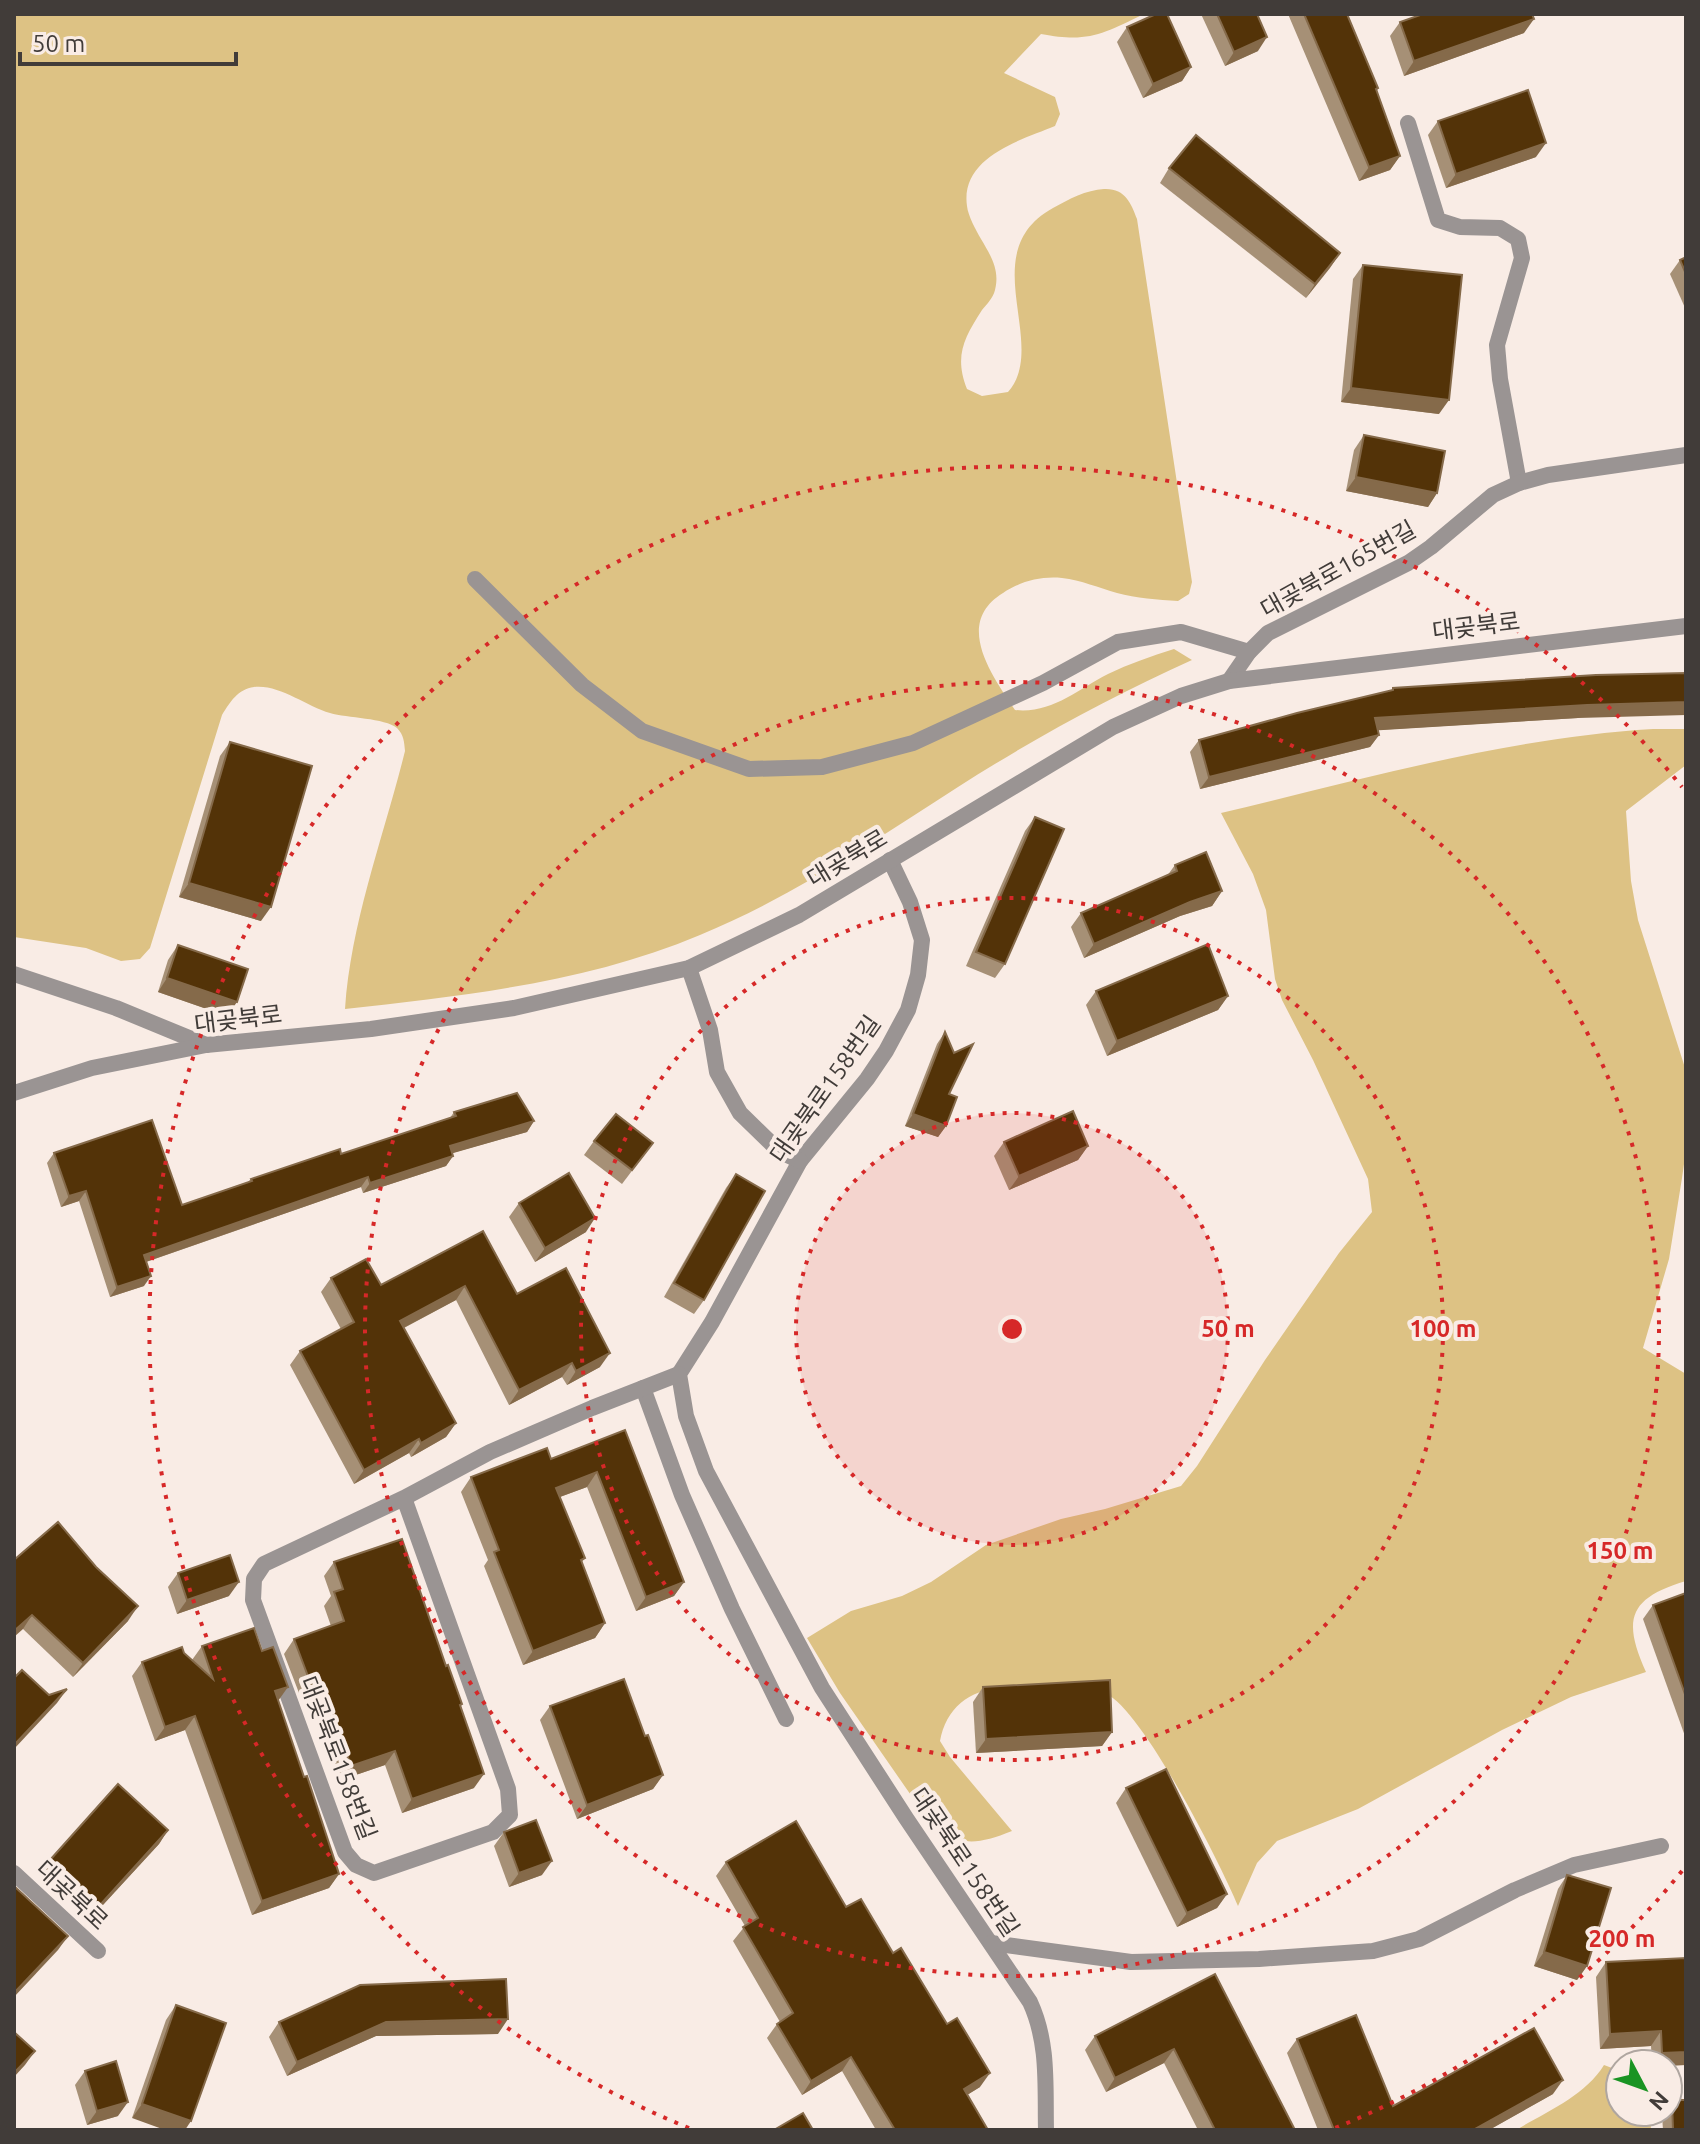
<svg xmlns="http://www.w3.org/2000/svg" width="1700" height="2144" font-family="Ubuntu,'Noto Sans KR',sans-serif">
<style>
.green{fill:#ddc284}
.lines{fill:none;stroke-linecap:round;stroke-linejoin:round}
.service{stroke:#9a9493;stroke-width:16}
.minor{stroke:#9a9493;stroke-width:16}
.tertiary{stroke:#9a9493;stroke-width:16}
.wall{fill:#a69076}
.shaded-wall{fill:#856a4a}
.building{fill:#533308;stroke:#856a4a;stroke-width:2}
.ring{fill:none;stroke:#d62828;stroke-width:4;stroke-dasharray:4 8}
.labels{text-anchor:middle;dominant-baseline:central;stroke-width:8;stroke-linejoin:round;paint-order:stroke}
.street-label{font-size:24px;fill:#413c39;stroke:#f9ece5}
.centre{fill:#d62828;stroke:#f9ece5;stroke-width:4}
.ring-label{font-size:24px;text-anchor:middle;font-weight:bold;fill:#d62828;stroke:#f9ece5;stroke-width:8;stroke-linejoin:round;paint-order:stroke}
</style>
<rect width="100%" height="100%" fill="#f9ece5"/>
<g class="green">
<path d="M 14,14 L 1144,14 C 1102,34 1089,43 1041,34 L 1004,73 L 1055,97 L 1060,114 L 1055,126 C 1021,140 960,157 967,206 C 968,216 976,230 981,239 C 991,256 1000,270 995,290 C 993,298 987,304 982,310 C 964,338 954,356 967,389 L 982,396 L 1008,392 C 1050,344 973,252 1053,208 C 1069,199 1086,190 1104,189 C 1125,188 1131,203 1137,219 L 1192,582 L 1189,594 L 1178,601 C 1158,600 1136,598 1117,593 C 1099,588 1081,580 1062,578 C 1041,576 1021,581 1003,593 C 954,623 991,674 1015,710 C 1051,714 1077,690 1108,674 C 1129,664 1151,656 1174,649 L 1192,660 C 1110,697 1033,739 958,787 C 875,840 791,898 700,935 C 589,982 464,996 345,1009 C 351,921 384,836 405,751 C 404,742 404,735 397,728 C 385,718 347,718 330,713 C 306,706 279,684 254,687 C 238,689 230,702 222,715 L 150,948 L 140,959 L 121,961 L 86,948 L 14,937 Z"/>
<path d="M 1653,729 L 1686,729 L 1686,765 L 1626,811 L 1631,881 L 1638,920 L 1686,1071 L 1686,1150 L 1682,1178 L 1669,1259 L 1643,1348 L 1686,1374 L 1686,1581 C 1629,1598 1622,1619 1646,1672 L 1571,1697 L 1502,1730 L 1358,1809 L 1277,1841 L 1257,1863 L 1238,1906 C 1222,1867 1139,1701 1102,1692 C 1092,1690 1081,1691 1071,1691 C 1049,1690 1026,1690 1004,1689 C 970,1688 946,1708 940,1741 L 950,1757 L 1012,1831 C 972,1847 954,1847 924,1814 L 840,1693 L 807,1638 L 851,1611 L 902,1596 L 931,1582 L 986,1545 L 1061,1519 L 1105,1509 L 1181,1486 L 1197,1466 L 1265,1360 L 1339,1253 L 1372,1212 L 1368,1179 L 1313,1060 L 1282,1000 L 1275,979 L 1266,910 L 1253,874 L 1221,813 C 1364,779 1506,738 1653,729 Z"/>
<path d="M 1604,2065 L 1620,2071 L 1620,2112 L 1650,2112 L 1651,2130 L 1516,2130 C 1546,2112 1585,2096 1604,2065 Z"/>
</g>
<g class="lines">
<g class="service">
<path d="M 1408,123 L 1438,220 L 1460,227 L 1500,228 L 1518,239 L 1522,258 L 1497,345 L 1500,379 L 1519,483"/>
<path d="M 475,579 L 582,685 L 642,731 L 749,769 L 822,767 L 913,743 L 1043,683 L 1118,642 L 1181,632 L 1249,652"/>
<path d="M 890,860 L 910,902 L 922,940 L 918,975 L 908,1010 L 886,1051 L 867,1079 L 800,1161 L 712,1322 L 679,1374 L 686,1416 L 706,1471 L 822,1688 L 906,1818 L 1030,2002 C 1049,2043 1045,2086 1046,2130"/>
<path d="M 689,968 L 710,1030 L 717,1072 L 740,1113 L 779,1151 L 800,1161"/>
<path d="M 643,1388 L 682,1495 L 732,1609 L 786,1719"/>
<path d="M 404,1498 L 508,1789 L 510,1815 L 493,1832 L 374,1873 L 356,1865 L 345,1852 L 253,1600 L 254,1579 L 264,1564 L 404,1498 L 490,1452 L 592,1408 L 679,1374"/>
<path d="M 14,1873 L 98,1951"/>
<path d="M 991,1943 L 1131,1962 L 1259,1959 L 1373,1951 L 1419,1939 L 1515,1890 L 1574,1865 L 1661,1846"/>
</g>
<g class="minor">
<path d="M 1229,681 L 1249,652 L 1268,633 L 1408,563 L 1431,547 L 1493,495 L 1519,483 L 1548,475 L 1686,455"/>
<path d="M 14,974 L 116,1008 L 206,1045"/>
</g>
<path class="tertiary" d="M 14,1093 L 92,1068 L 206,1045 L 371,1029 L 514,1008 L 689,968 L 799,915 L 1113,727 L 1181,696 L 1229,681 L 1686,626"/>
</g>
<g class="wall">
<path d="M 1201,14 L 1257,14 L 1258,51 L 1225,66 Z"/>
<path d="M 1288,14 L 1347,14 L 1378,88 L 1377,91 L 1400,156 L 1390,170 L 1359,181 Z"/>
<path d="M 1400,22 L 1524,33 L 1404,76 L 1390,36 Z"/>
<path d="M 1127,27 L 1191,67 L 1182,81 L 1143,98 L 1117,42 Z"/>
<path d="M 1438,121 L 1536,157 L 1446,188 L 1428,135 Z"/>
<path d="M 1169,168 L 1340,253 L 1306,298 L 1160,183 Z"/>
<path d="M 1686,257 L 1686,310 L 1670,274 L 1680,260 Z"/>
<path d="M 1363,265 L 1439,414 L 1341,402 L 1353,279 Z"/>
<path d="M 1364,435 L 1437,493 L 1428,507 L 1346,491 L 1354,450 Z"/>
<path d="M 1393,688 L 1578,718 L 1378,730 L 1379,735 L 1370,747 L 1200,789 L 1190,752 L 1199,740 L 1391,691 Z"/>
<path d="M 230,742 L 261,921 L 179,897 L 220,756 Z"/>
<path d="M 1035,817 L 1005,964 L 995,978 L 966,966 L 1025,831 Z"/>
<path d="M 1175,865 L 1222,891 L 1212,906 L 1180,916 L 1084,958 L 1071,927 L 1081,913 L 1167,876 Z"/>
<path d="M 178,945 L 227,1016 L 158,992 L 168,960 Z"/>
<path d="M 1096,991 L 1228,996 L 1218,1010 L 1107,1056 L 1086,1005 Z"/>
<path d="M 945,1032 L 949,1094 L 946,1126 L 938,1137 L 905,1126 L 937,1044 Z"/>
<path d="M 454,1112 L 534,1121 L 527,1132 L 452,1153 L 453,1156 L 446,1166 L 363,1193 L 361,1187 L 146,1262 L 144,1286 L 110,1297 L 79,1201 L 61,1207 L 47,1163 L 54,1153 L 182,1205 L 248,1182 L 251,1179 L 341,1154 L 450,1118 Z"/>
<path d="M 594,1141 L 653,1143 L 622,1184 L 584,1155 Z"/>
<path d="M 1004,1142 L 1088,1146 L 1078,1160 L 1009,1190 L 994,1156 Z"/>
<path d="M 736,1174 L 704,1300 L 694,1314 L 664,1297 L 726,1188 Z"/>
<path d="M 519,1203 L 586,1232 L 535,1262 L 509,1217 Z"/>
<path d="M 483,1231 L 517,1294 L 600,1367 L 567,1385 L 562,1377 L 509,1405 L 456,1300 L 404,1328 L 456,1423 L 446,1437 L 411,1457 L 409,1453 L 354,1484 L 290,1365 L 300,1351 L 341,1329 L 321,1292 L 331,1278 L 381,1285 Z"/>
<path d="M 625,1430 L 684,1582 L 674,1596 L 636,1611 L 587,1487 L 560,1497 L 585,1558 L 582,1562 L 605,1623 L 595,1638 L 523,1665 L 484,1566 L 488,1560 L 461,1492 L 471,1477 L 551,1459 Z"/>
<path d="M 14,1560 L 128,1621 L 73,1677 L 23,1629 Z"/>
<path d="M 334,1562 L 446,1666 L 462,1704 L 461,1706 L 474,1788 L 402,1813 L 385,1765 L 341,1780 L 309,1689 L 299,1693 L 284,1654 L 294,1639 L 331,1626 L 324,1606 L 331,1596 L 324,1576 Z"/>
<path d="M 178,1573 L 229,1596 L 177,1614 L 168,1587 Z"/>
<path d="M 1686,1593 L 1686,1739 L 1643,1619 L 1653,1605 Z"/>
<path d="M 202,1646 L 278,1701 L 304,1777 L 339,1874 L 329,1888 L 252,1915 L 185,1730 L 155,1741 L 132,1676 L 142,1662 L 184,1653 L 192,1660 Z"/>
<path d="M 983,1687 L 1112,1732 L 1102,1746 L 976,1753 L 973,1702 Z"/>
<path d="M 550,1706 L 645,1736 L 663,1775 L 653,1789 L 577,1819 L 540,1720 Z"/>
<path d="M 1126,1788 L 1227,1894 L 1217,1908 L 1177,1927 L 1116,1803 Z"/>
<path d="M 168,1830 L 159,1844 L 90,1919 L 40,1874 L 50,1860 Z"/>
<path d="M 504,1832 L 542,1875 L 509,1887 L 494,1846 Z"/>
<path d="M 726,1862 L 846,1907 L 893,1953 L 980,2087 L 967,2095 L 988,2130 L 876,2130 L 842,2071 L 802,2095 L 767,2038 L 777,2024 L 780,2022 L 733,1941 L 745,1926 L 716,1876 Z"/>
<path d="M 1567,1875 L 1587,1966 L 1577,1980 L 1534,1966 L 1558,1889 Z"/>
<path d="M 1686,1958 L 1668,2064 L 1652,2064 L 1651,2046 L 1600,2049 L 1596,1977 L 1606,1962 Z"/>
<path d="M 1215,1974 L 1295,2130 L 1198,2130 L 1164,2063 L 1106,2092 L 1085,2050 L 1095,2036 Z"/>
<path d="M 176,2005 L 226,2023 L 132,2118 L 166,2020 Z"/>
<path d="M 279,2022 L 498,2034 L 376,2036 L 287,2076 L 269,2037 Z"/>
<path d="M 1297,2039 L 1393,2106 L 1553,2094 L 1489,2130 L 1318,2130 L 1287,2053 Z"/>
<path d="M 85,2071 L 118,2116 L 87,2125 L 75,2085 Z"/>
<path d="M 1672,2100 L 1686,2130 L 1663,2130 L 1662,2115 L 1664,2112 L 1668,2112 L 1668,2107 Z"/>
</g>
<g class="shaded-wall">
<path d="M 1534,19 L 1524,33 L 1404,76 L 1414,61 Z"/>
<path d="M 1267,37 L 1258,51 L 1225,66 L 1234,52 Z"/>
<path d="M 1191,67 L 1182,81 L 1143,98 L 1153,84 Z"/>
<path d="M 1546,143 L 1536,157 L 1446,188 L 1456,174 Z"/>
<path d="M 1400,156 L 1390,170 L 1359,181 L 1369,167 Z"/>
<path d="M 1340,253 L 1330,268 L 1306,298 L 1315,284 Z"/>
<path d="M 1351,388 L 1449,400 L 1439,414 L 1341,402 Z"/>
<path d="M 1356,477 L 1437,493 L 1428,507 L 1346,491 Z"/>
<path d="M 1686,702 L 1686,715 L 1578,718 L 1367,731 L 1375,718 L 1587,705 Z"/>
<path d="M 1379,735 L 1370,747 L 1200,789 L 1209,777 Z"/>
<path d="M 189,883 L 271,907 L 261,921 L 179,897 Z"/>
<path d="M 1222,891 L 1212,906 L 1180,916 L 1084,958 L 1094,944 L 1190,902 Z"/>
<path d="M 167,978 L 237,1002 L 227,1016 L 158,992 Z"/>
<path d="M 1228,996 L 1218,1010 L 1107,1056 L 1117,1041 Z"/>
<path d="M 913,1114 L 946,1126 L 938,1137 L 905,1126 Z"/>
<path d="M 534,1121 L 527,1132 L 443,1156 L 450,1146 Z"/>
<path d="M 1088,1146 L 1078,1160 L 1009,1190 L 1019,1176 Z"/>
<path d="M 453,1156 L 446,1166 L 363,1193 L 370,1183 Z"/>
<path d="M 368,1177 L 361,1187 L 137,1265 L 144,1255 Z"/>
<path d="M 86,1191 L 79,1201 L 61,1207 L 69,1196 Z"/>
<path d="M 595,1218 L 586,1232 L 535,1262 L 545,1248 Z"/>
<path d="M 151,1276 L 144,1286 L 110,1297 L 117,1287 Z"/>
<path d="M 465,1286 L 456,1300 L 390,1335 L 400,1321 Z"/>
<path d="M 610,1353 L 600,1367 L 567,1385 L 576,1371 Z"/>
<path d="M 572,1363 L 562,1377 L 509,1405 L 519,1390 Z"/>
<path d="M 456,1423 L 446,1437 L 411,1457 L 421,1443 Z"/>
<path d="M 419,1439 L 409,1453 L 354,1484 L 364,1470 Z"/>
<path d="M 597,1472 L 587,1487 L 546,1502 L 556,1488 Z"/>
<path d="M 239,1582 L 229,1596 L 177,1614 L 187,1600 Z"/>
<path d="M 684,1582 L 674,1596 L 636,1611 L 646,1597 Z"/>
<path d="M 138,1606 L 128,1621 L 73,1677 L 83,1663 Z"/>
<path d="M 32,1615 L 23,1629 L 14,1637 L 14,1631 Z"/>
<path d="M 605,1623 L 595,1638 L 523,1665 L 533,1651 Z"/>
<path d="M 319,1675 L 309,1689 L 299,1693 L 309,1679 Z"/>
<path d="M 288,1687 L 278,1701 L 275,1691 Z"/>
<path d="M 67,1689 L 57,1703 L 14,1749 L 14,1745 Z"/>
<path d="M 195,1716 L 185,1730 L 155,1741 L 165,1727 Z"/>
<path d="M 1112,1732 L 1102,1746 L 976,1753 L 986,1739 Z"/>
<path d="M 395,1751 L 385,1765 L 341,1780 L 351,1766 Z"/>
<path d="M 484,1774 L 474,1788 L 402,1813 L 412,1799 Z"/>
<path d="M 663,1775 L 653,1789 L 577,1819 L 587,1805 Z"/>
<path d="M 168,1830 L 159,1844 L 90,1919 L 100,1905 Z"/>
<path d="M 552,1861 L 542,1875 L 509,1887 L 519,1873 Z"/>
<path d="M 339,1874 L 329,1888 L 252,1915 L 262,1901 Z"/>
<path d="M 1227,1894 L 1217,1908 L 1177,1927 L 1187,1913 Z"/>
<path d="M 68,1936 L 58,1950 L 14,1997 L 14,1993 Z"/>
<path d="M 1544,1952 L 1587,1966 L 1577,1980 L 1534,1966 Z"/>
<path d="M 508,2019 L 498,2034 L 376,2036 L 287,2076 L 297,2062 L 386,2022 Z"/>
<path d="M 1661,2031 L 1651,2046 L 1600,2049 L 1610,2034 Z"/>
<path d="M 1174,2049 L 1164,2063 L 1106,2092 L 1115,2078 Z"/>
<path d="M 35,2051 L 25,2065 L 14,2077 L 14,2073 Z"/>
<path d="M 1686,2052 L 1686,2065 L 1668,2066 L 1668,2064 L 1654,2064 L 1662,2053 Z"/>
<path d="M 851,2057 L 842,2071 L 802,2095 L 811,2081 Z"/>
<path d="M 990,2073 L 980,2087 L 954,2103 L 964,2089 Z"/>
<path d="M 1563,2080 L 1553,2094 L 1489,2130 L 1473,2130 Z"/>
<path d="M 128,2102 L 118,2116 L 87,2125 L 97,2111 Z"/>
<path d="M 142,2104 L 191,2121 L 185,2130 L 165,2130 L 132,2118 Z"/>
</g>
<g class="building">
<path d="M 1156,14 L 1167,14 L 1191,67 L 1153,84 L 1127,27 Z"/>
<path d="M 1217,14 L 1257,14 L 1267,37 L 1234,52 Z"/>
<path d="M 1304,14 L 1347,14 L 1378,88 L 1376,89 L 1400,156 L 1369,167 Z"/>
<path d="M 1423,14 L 1532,14 L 1534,19 L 1414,61 L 1400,22 Z"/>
<path d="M 1528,90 L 1546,143 L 1456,174 L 1438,121 Z"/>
<path d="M 1196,135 L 1340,253 L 1315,284 L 1169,168 Z"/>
<path d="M 1686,257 L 1686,274 L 1680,260 Z"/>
<path d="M 1363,265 L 1462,275 L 1449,400 L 1351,388 Z"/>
<path d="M 1364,435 L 1445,451 L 1437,493 L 1356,477 Z"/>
<path d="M 1686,673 L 1686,702 L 1587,705 L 1375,718 L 1379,735 L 1209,777 L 1199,740 L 1297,713 L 1393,690 L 1393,688 L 1596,675 Z"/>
<path d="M 230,742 L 312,766 L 271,907 L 189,883 Z"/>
<path d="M 1035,817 L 1064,829 L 1005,964 L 976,952 Z"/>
<path d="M 1206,852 L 1222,891 L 1190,902 L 1094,944 L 1081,913 L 1177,871 L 1175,865 Z"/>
<path d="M 1208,944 L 1228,996 L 1117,1041 L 1096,991 Z"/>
<path d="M 178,945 L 248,969 L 237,1002 L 167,978 Z"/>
<path d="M 945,1032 L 954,1053 L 973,1044 L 949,1094 L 957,1097 L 946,1126 L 913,1114 Z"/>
<path d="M 517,1093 L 534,1121 L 450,1146 L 453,1156 L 370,1183 L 368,1177 L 144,1255 L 151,1276 L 117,1287 L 86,1191 L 69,1196 L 54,1153 L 152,1120 L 182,1205 L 252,1181 L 251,1179 L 340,1149 L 341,1154 L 456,1116 L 454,1112 Z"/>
<path d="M 1073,1111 L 1088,1146 L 1019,1176 L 1004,1142 Z"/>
<path d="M 616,1114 L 653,1143 L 632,1170 L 594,1141 Z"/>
<path d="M 569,1173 L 595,1218 L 545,1248 L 519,1203 Z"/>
<path d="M 736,1174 L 765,1191 L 704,1300 L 674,1283 Z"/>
<path d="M 483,1231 L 517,1294 L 566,1268 L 610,1353 L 576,1371 L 572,1363 L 519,1390 L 465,1286 L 400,1321 L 456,1423 L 421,1443 L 419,1439 L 364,1470 L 300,1351 L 354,1322 L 331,1278 L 366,1259 L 381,1285 Z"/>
<path d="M 625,1430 L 684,1582 L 646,1597 L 597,1472 L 556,1488 L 585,1558 L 581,1560 L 605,1623 L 533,1651 L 494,1552 L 499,1550 L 471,1477 L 547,1448 L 551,1459 Z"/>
<path d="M 58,1522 L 96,1567 L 138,1606 L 83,1663 L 32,1615 L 14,1631 L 14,1560 Z"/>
<path d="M 402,1539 L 446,1666 L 448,1665 L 462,1704 L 460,1705 L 484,1774 L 412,1799 L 395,1751 L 351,1766 L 319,1675 L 309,1679 L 294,1639 L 344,1621 L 334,1592 L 343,1589 L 334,1562 Z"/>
<path d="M 230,1555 L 239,1582 L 187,1600 L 178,1573 Z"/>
<path d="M 1686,1593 L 1686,1697 L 1653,1605 Z"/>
<path d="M 254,1628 L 262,1651 L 273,1647 L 288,1687 L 275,1691 L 304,1777 L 307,1776 L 339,1874 L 262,1901 L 195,1716 L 165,1727 L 142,1662 L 182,1647 L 184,1653 L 213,1679 L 202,1646 Z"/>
<path d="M 22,1670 L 49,1695 L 67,1689 L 14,1745 L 14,1678 Z"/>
<path d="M 624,1679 L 645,1736 L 648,1735 L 663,1775 L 587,1805 L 550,1706 Z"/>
<path d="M 1110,1680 L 1112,1732 L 986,1739 L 983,1687 Z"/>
<path d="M 1166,1769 L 1227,1894 L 1187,1913 L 1126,1788 Z"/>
<path d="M 118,1784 L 168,1830 L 100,1905 L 50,1860 Z"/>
<path d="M 536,1820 L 552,1861 L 519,1873 L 504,1832 Z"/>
<path d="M 796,1821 L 846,1907 L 861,1899 L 893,1953 L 901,1948 L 947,2024 L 957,2018 L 990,2073 L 964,2089 L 988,2130 L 895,2130 L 851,2057 L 811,2081 L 777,2024 L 793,2013 L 743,1927 L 758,1918 L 726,1862 Z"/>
<path d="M 1567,1875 L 1611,1888 L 1587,1966 L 1544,1952 Z"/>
<path d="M 14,1886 L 68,1936 L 14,1993 Z"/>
<path d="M 1686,1958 L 1686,2052 L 1662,2053 L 1661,2031 L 1610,2034 L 1606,1962 Z"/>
<path d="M 1215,1974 L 1295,2130 L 1215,2130 L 1174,2049 L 1115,2078 L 1095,2036 Z"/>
<path d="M 506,1979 L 508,2019 L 386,2022 L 297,2062 L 279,2022 L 360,1985 Z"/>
<path d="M 176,2005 L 226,2023 L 191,2121 L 142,2104 Z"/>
<path d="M 1356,2015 L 1393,2106 L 1534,2028 L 1563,2080 L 1473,2130 L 1334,2130 L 1297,2039 Z"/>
<path d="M 14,2032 L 35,2051 L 14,2073 Z"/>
<path d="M 116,2061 L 128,2102 L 97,2111 L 85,2071 Z"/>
<path d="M 1672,2100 L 1686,2100 L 1686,2130 L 1673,2130 Z"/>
<path d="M 803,2113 L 813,2130 L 774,2130 Z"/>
</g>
<circle cx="1012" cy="1329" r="216" fill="#d62828" fill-opacity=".12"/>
<g class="ring">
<circle cx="1012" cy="1329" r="216"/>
<circle cx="1012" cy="1329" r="431"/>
<circle cx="1012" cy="1329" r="647"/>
<path d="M1682 1871A862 862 0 0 1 1335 2128M689 2128A862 862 0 1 1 1682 787"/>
</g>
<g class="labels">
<g class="street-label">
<text transform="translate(1338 569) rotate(-29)">대곶북로165번길</text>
<text transform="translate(1476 626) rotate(-7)">대곶북로</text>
<text transform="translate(847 858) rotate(-31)">대곶북로</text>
<text transform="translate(238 1019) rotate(-7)">대곶북로</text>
<text transform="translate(825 1089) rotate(-55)">대곶북로158번길</text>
<text transform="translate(338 1758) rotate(69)">대곶북로158번길</text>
<text transform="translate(965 1862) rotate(56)">대곶북로158번길</text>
<text transform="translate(72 1895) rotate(43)">대곶북로</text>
</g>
</g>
<circle cx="1012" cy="1329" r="12" class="centre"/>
<g class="ring-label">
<text x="1228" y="1337">50 m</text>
<text x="1443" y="1337">100 m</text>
<text x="1620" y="1559">150 m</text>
<text x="1622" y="1947">200 m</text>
</g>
<rect width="1700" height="2144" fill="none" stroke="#413c39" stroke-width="32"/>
<g transform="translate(1644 2088) rotate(131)"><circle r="38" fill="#f9ece5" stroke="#afa6a0" stroke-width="2"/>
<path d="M0-6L14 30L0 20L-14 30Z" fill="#1a9423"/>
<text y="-12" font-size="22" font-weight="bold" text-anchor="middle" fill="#413c39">N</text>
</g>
<path d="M20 52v12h216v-12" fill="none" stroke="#413c39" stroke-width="4"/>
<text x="32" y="52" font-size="24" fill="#413c39" stroke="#f9ece5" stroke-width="6" paint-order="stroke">50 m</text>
</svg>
